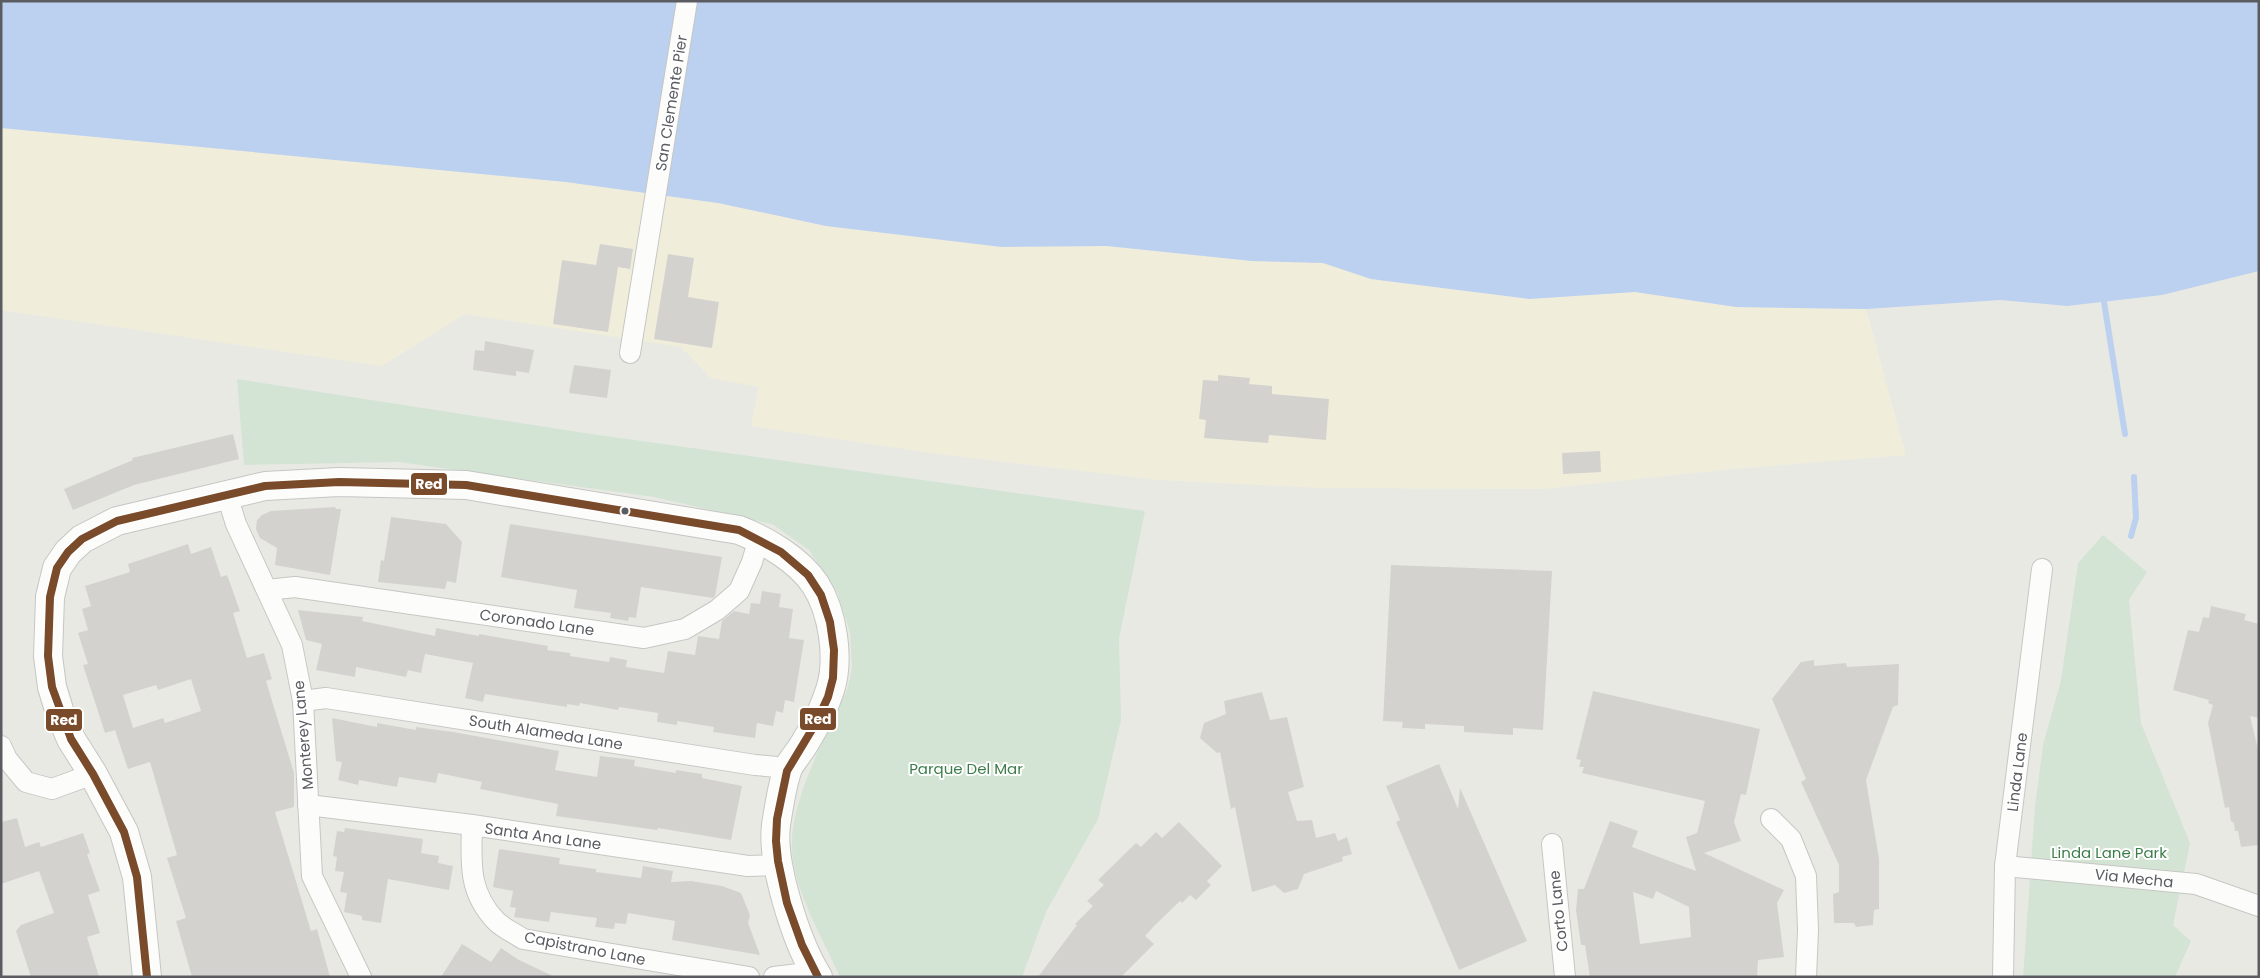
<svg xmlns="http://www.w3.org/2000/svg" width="2260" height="978" font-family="Poppins,sans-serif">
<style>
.green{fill:#d3e4d4}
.sand{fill:#f0eedb}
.water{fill:#bcd0f0}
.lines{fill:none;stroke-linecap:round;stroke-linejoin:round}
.stream{stroke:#bcd0f0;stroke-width:6}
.building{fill:#d3d2cf;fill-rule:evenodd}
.minor-casing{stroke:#c6c6c4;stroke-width:22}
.secondary-casing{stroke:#c5c6c4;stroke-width:30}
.minor{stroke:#fcfcfb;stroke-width:20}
.secondary{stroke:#fcfcfb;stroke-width:28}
.bus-1-casing{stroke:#fff;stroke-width:11}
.bus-1{stroke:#7a4b2a;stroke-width:8}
.bus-dot{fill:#5a5c61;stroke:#fff;stroke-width:2}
.labels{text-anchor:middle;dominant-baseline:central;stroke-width:4;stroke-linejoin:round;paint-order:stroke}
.street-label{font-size:15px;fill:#5a5c61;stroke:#fff}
.park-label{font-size:15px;fill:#3d7d4b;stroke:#fff}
.line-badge{stroke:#fff;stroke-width:2}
.badge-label{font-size:14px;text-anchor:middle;font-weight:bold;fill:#fff}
</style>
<rect width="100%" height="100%" fill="#e9e9e4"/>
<g class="green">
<path d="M 237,379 L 591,434 L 1145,511 L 1119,639 L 1121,720 L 1098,819 L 1046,912 L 1022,977 L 840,977 C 823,939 795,893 792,852 C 788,803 828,732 848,687 L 852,667 L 850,632 L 837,592 L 809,550 L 772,524 L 654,497 L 398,462 L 244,465 Z"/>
<path d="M 2103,535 L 2147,572 L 2129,600 L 2141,723 L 2190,843 L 2173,925 L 2191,941 L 2175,977 L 2023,977 L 2035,807 L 2043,745 L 2061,680 L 2078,563 Z"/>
</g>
<path class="sand" d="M 1,128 L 566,182 L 718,203 L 826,226 L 1002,247 L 1107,246 L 1252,261 L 1323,263 L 1371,279 L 1529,299 L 1635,292 L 1736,307 L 1866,309 L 1906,455 L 1732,469 L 1542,489 L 1322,488 L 1158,480 L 938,454 L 751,426 L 759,387 L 711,378 L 681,347 L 465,314 L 382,366 L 1,310 Z"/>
<path class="water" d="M 1,1 L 2259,1 L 2259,271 L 2162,295 L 2067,306 L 2000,300 L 1866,309 L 1736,307 L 1635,292 L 1529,299 L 1371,279 L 1323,263 L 1252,261 L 1107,246 L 1002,247 L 826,226 L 718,203 L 566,182 L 1,128 Z"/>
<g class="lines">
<g class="stream">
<path d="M 2104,302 L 2125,434"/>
<path d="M 2131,536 L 2136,518 L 2134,477"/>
</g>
</g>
<g class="building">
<path d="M 600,244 L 633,249 L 630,269 L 618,267 L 608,332 L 553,324 L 562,260 L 596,265 Z"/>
<path d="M 668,254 L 694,258 L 688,297 L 719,302 L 712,348 L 654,339 Z"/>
<path d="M 485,341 L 534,350 L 529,373 L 516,371 L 516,376 L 473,370 L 475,350 L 484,351 Z"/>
<path d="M 574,365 L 611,370 L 607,398 L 569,393 Z"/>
<path d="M 1218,375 L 1250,378 L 1249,384 L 1272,386 L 1272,394 L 1329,399 L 1326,440 L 1269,435 L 1268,443 L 1204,438 L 1206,420 L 1199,419 L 1203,380 L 1218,381 Z"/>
<path d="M 233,434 L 239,459 L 134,485 L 73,510 L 64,489 L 133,460 L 132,458 Z"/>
<path d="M 1600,451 L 1601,472 L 1563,474 L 1562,453 Z"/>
<path d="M 335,507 L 336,509 L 341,509 L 330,575 L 275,565 L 277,548 L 260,538 L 256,529 L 257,520 L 262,515 L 271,511 Z"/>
<path d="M 391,517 L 446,524 L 462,542 L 456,583 L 447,581 L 445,589 L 378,582 L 381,560 L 384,561 Z"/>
<path d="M 510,524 L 722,557 L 715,596 L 713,598 L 641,587 L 636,618 L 629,617 L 628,621 L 610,618 L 611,613 L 574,608 L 577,590 L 501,577 Z"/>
<path d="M 188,544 L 191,554 L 211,547 L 221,577 L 227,575 L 240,611 L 233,613 L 247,658 L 264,653 L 272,679 L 266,681 L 294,773 L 294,807 L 275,812 L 311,931 L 317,929 L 330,977 L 192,977 L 176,921 L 186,918 L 167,858 L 177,855 L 150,762 L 128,769 L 115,730 L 105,733 L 83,665 L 88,664 L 78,633 L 88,630 L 82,609 L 91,606 L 85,586 L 130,572 L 128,564 ZM 191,679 L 201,711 L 165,723 L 163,718 L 133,728 L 123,695 L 156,685 L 158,690 Z"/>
<path d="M 1391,565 L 1552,571 L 1543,730 L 1513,728 L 1513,735 L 1464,732 L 1464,726 L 1425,724 L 1425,729 L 1402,728 L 1403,722 L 1383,721 Z"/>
<path d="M 762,591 L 781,594 L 779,607 L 793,609 L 789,638 L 804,640 L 794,702 L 785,700 L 783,713 L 776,711 L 773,726 L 757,723 L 755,738 L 713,732 L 714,727 L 677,721 L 677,725 L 657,722 L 658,713 L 619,707 L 618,710 L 580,703 L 579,706 L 567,704 L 567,707 L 485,694 L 483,702 L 465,698 L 473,663 L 425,654 L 421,673 L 408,670 L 406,677 L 356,667 L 355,677 L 316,670 L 322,644 L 306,640 L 298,610 L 363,617 L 362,621 L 435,636 L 436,628 L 479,636 L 479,634 L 548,646 L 547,650 L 570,653 L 570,656 L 609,662 L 610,657 L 627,660 L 626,667 L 664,673 L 668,651 L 695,655 L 698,636 L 719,639 L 722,621 L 734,611 L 749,614 L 751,603 L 760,604 Z"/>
<path d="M 2211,606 L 2246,614 L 2244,620 L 2259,624 L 2259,718 L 2250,716 L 2259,754 L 2259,845 L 2241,847 L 2238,831 L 2235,831 L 2234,823 L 2231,821 L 2229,807 L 2225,808 L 2208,723 L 2213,705 L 2208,703 L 2209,700 L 2173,690 L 2188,630 L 2199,632 L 2203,617 L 2209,618 Z"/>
<path d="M 1814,660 L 1814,666 L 1846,663 L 1847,667 L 1899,664 L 1898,705 L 1893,707 L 1866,780 L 1879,859 L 1879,909 L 1874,910 L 1873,925 L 1856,927 L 1854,923 L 1834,923 L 1833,894 L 1839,892 L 1839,865 L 1801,782 L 1806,779 L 1772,699 L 1801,662 Z"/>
<path d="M 1593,691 L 1760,729 L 1746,795 L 1741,794 L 1734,822 L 1741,841 L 1704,853 L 1784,890 L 1777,903 L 1784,957 L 1758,960 L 1757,977 L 1590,977 L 1585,945 L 1581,945 L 1576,910 L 1578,889 L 1584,889 L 1610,821 L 1638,831 L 1632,847 L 1696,871 L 1686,837 L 1697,833 L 1705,801 L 1582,773 L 1584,767 L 1579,767 L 1581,760 L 1576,759 ZM 1656,891 L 1689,907 L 1691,937 L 1640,944 L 1633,892 L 1653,899 Z"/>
<path d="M 1262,692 L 1270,720 L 1287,717 L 1304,787 L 1288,792 L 1297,821 L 1312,820 L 1316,838 L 1335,833 L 1338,841 L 1347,837 L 1352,854 L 1342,857 L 1343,861 L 1304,874 L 1298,889 L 1284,893 L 1275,885 L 1252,892 L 1235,807 L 1231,809 L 1220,752 L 1217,753 L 1200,738 L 1204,723 L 1226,714 L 1224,701 Z"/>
<path d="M 332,718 L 377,727 L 377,723 L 416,730 L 416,727 L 453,732 L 559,751 L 555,770 L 597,777 L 600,756 L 635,760 L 634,766 L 676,773 L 676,770 L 702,774 L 702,778 L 742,786 L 731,840 L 658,828 L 657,830 L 556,816 L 558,804 L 480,789 L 482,782 L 438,773 L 436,783 L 399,777 L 397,787 L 359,780 L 358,785 L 338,780 L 342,762 L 336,761 Z"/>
<path d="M 1439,764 L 1458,809 L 1460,788 L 1527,941 L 1459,970 L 1396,822 L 1400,820 L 1386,786 Z"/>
<path d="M 17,818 L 25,847 L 39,842 L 41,847 L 83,833 L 90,853 L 87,854 L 100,891 L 88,895 L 100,933 L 87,937 L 99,977 L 31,977 L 16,931 L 21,925 L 54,913 L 39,871 L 1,884 L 1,822 Z"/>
<path d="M 1179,822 L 1222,866 L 1207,881 L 1211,885 L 1196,900 L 1190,895 L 1182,903 L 1180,901 L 1155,925 L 1145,936 L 1154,944 L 1121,977 L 1038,977 L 1077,925 L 1075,924 L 1093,906 L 1087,901 L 1104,885 L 1098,880 L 1136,843 L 1141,847 L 1156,832 L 1162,838 Z"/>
<path d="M 345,828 L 423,839 L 421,853 L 439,856 L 438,863 L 453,866 L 449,890 L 388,879 L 381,923 L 362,920 L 362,916 L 344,912 L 347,893 L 340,892 L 344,872 L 335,871 L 337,857 L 333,856 L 337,831 L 344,832 Z"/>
<path d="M 499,849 L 560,858 L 559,864 L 596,869 L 596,872 L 641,878 L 643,866 L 673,871 L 671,882 L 691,881 L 722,886 L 741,893 L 750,915 L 748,923 L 760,955 L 672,940 L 675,921 L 628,913 L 626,924 L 615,923 L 614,929 L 595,927 L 597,918 L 551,912 L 549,922 L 514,917 L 516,908 L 510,907 L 513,891 L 493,887 Z"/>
<path d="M 462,944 L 491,962 L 501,948 L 519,960 L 555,977 L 441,977 Z"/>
</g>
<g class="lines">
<defs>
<g id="minor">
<path d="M 630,353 L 687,1"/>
<path d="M 227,495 L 236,524 L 292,645 L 303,701 L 312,876 L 361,977"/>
<path d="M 267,590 L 295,587 L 644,638 L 685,629 L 717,610 L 739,591 L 752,562 L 759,538"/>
<path d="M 303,701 L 326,698 L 755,765 L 788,768"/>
<path d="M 1,746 L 7,759 L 26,782 L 52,789 L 93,774"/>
<path d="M 308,805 L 472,825 L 748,866 L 778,865"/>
<path d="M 1771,819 L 1791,839 L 1806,876 L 1808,930 L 1806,977"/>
<path d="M 472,825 C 471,863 468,892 496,921 C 503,928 514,933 523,939 L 749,977"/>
<path d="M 1552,844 L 1565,977"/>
<path d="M 2005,866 L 2196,884 L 2259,906"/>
<path d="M 774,977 L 815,972"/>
<path d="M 2003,977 L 2005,866 L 2042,569"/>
</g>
<path id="secondary" d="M 147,977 L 137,877 L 124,832 L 93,774 L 71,739 L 60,713 L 52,687 L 48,656 L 50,597 L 57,568 L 68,552 L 82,539 L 117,521 L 265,486 L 339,482 L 466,485 L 739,530 C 765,540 799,560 815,584 C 833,612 840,659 830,690 C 824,708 816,725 806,741 C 801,750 794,758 789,766 C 784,777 778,812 776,825 C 771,864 797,944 818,977"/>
</defs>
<use href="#minor" class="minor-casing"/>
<use href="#secondary" class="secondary-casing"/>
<use href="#minor" class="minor"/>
<use href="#secondary" class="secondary"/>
<defs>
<path id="bus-1" d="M 147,977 L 137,877 L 124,832 L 93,774 L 71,739 L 52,687 L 48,656 L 50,597 L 57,568 L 68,552 L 82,539 L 117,521 L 265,486 L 339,482 L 466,485 L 739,530 L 781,552 L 808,575 L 821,595 L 830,622 L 834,650 L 833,678 L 828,697 L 816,723 L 787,771 L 777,819 L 776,841 L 778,861 L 787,903 L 802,945 L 818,977"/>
</defs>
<use href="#bus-1" class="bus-1-casing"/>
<use href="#bus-1" class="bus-1"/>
</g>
<circle class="bus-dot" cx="625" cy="511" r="4.5"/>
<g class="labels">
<g class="street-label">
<text transform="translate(671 103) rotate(-81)">San Clemente Pier</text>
<text transform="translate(537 622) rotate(8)">Coronado Lane</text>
<text transform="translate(546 732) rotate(9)">South Alameda Lane</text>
<text transform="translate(303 735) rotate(-95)">Monterey Lane</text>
<text transform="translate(2017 772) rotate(-83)">Linda Lane</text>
<text transform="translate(543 836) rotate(8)">Santa Ana Lane</text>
<text transform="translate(2134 878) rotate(6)">Via Mecha</text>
<text transform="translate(1558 911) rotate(-96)">Corto Lane</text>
<text transform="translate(585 948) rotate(11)">Capistrano Lane</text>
</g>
<g class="park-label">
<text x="966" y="768">Parque Del Mar</text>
<text x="2109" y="852">Linda Lane Park</text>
</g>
</g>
<g class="line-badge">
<rect x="410" y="472" width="38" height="24" rx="5" fill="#7a4b2a"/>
<rect x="799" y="707" width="38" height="24" rx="5" fill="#7a4b2a"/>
<rect x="45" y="708" width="38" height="24" rx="5" fill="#7a4b2a"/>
</g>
<g class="badge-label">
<text x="429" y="489">Red</text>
<text x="818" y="724">Red</text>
<text x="64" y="725">Red</text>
</g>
<rect width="2260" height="978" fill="none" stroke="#5a5c61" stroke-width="5"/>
</svg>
